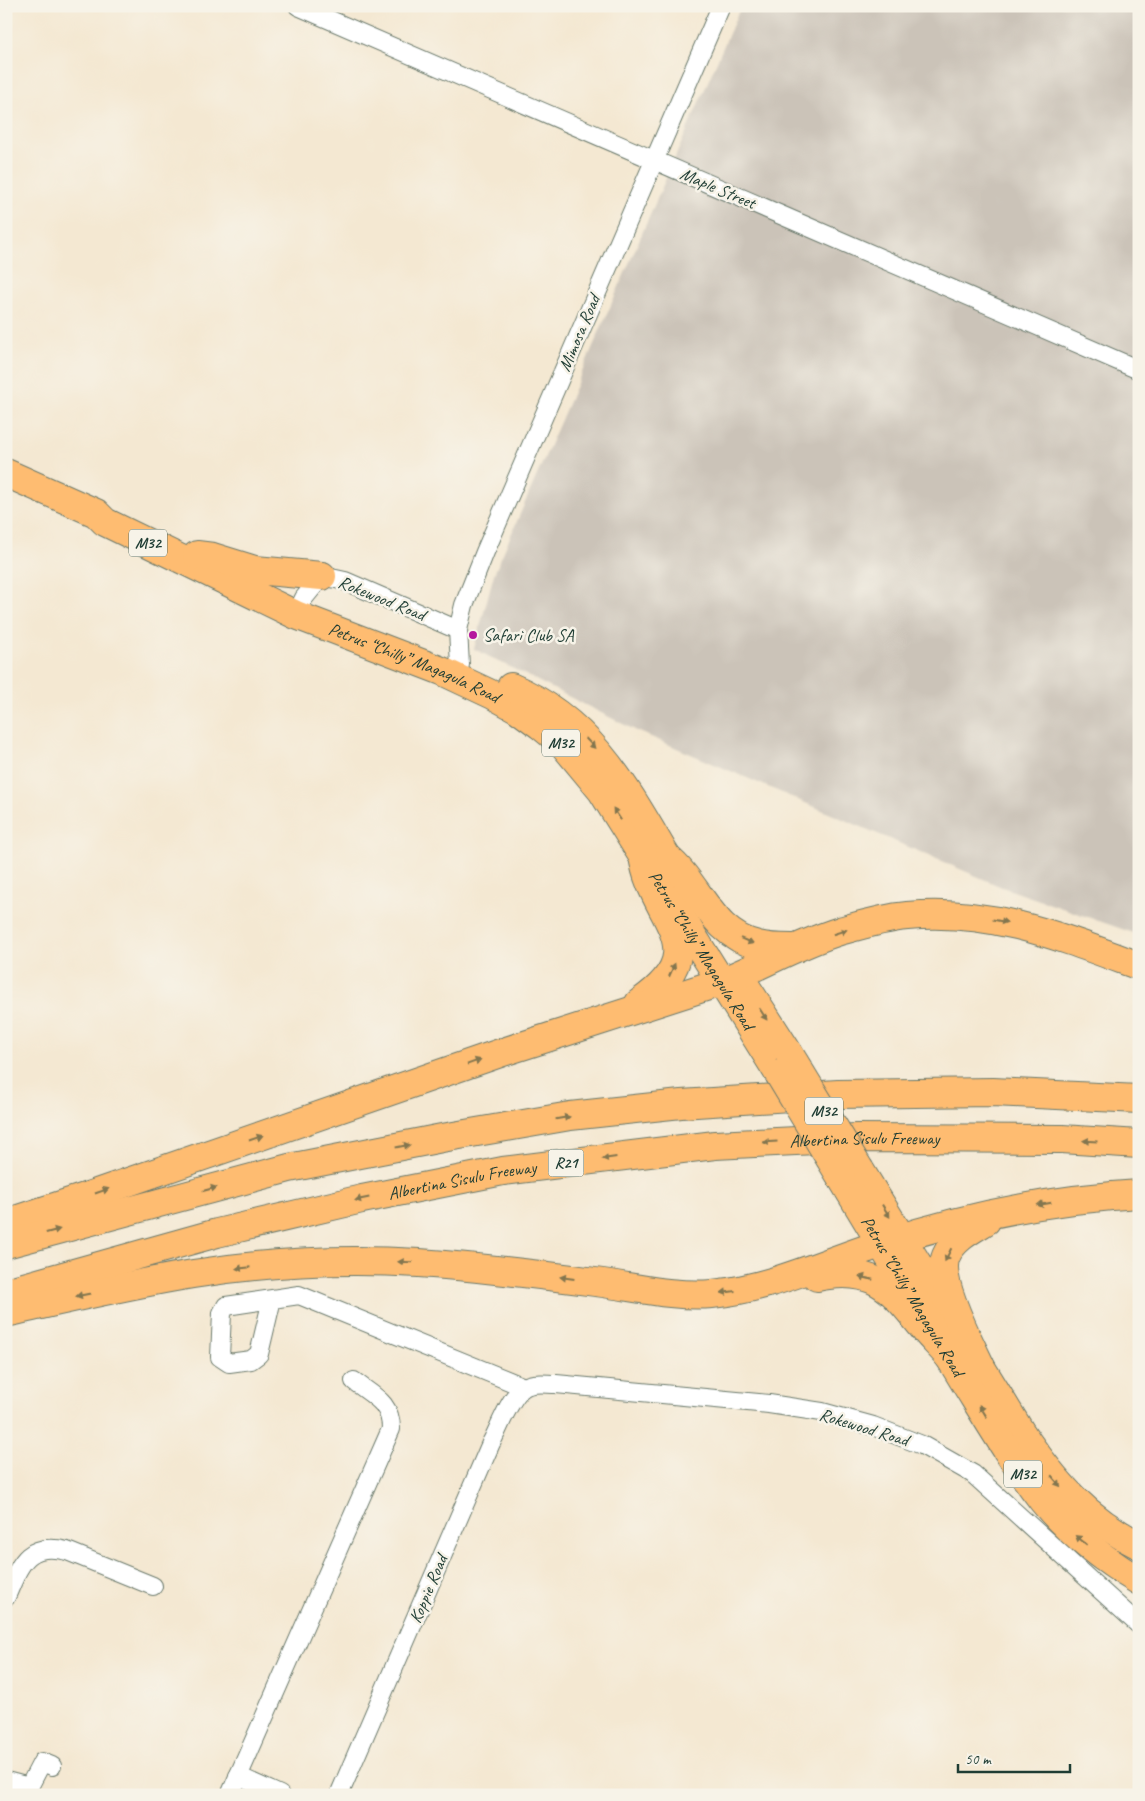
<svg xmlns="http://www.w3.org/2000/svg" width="1145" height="1801" font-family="Caveat,sans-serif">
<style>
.industrial{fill:#cbc3b8}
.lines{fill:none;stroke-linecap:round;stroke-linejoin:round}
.minor-casing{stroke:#6a796b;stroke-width:20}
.primary-casing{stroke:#6a796b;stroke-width:30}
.motorway-casing{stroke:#6a796b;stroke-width:30}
.minor{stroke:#fff;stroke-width:18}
.primary{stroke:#febc71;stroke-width:28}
.motorway{stroke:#febc71;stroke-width:28}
.primary-bridge-casing{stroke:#6a796b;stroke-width:30;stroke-linecap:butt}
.primary-bridge{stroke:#febc71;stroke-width:28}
.oneway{fill:#83764f}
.poi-dot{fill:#b5179e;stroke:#f7f3e8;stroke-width:2}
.labels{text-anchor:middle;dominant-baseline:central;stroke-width:5;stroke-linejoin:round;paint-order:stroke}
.shield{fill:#f7f3e8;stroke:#60746a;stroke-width:1}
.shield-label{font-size:16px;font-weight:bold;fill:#1f3d34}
.street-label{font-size:18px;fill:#1f3d34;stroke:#f7f3e8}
.poi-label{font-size:18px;fill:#1f3d34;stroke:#f7f3e8;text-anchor:start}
</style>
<rect width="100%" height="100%" fill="#f7f3e8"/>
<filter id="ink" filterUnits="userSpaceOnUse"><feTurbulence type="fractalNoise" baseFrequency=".02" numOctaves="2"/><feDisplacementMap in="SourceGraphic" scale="10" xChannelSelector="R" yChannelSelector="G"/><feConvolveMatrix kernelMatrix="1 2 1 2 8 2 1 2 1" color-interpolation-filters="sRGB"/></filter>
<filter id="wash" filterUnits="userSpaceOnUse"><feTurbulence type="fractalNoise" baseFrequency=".0096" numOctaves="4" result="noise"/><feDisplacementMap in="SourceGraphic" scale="20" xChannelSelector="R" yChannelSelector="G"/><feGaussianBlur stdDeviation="1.12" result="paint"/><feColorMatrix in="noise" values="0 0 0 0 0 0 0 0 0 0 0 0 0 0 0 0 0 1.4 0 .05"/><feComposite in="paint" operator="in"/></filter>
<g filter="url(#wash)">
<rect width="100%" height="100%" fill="#f4e8d2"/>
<path class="industrial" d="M 741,6 L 1139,6 L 1139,935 L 1002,887 L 637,731 L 474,649 L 494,574 Z"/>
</g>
<g filter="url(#ink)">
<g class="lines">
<defs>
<g id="minor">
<path d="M 298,6 L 1139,370"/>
<path d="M 296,615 L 304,598 L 322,576 L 345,581 L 458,630"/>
<path d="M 460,665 L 458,630 L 464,605 L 485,552 L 721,6"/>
<path d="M 272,1299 L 259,1354 L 251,1360 L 229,1363 L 220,1357 L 222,1313 L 226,1306 L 299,1295 L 524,1387"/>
<path d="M 6,1597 C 20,1565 26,1541 67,1551 L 153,1586"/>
<path d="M 238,1776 L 280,1795"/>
<path d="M 6,1781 L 29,1787 L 42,1762 L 52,1766"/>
<path d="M 230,1795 L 391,1429 C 391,1402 373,1396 354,1381"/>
<path d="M 339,1795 L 491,1443 C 499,1429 512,1389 529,1385 C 537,1382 547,1384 556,1384 L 769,1404 L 822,1412 L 873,1426 L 922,1445 L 973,1474 L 1139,1625"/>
</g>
<g id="primary">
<path id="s1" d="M 6,473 L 96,513 L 105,522 L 296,615 L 442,671 L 493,695 L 518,709 L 540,725 L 563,744 L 602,791 L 779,1074"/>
<path d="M 197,555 L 213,557 L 255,570 L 322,576"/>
<path d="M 511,687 C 596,723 631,798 676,873"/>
<path d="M 743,982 L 788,1052"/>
<path d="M 860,1170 L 1022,1434 C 1054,1481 1086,1519 1139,1545"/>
<path id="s2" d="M 841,1177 C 882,1244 921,1311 962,1378 C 988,1420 1013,1463 1043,1501 C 1069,1533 1104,1560 1139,1581"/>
</g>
<g id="motorway">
<path d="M 666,857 C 700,884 711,935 758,945 C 769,948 781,948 792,948"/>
<path d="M 639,1003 C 719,948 650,918 643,855"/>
<path d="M 6,1223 L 85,1197 L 500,1053 L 721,982 C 761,966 798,944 840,931 C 861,925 884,918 907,916 C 991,908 1061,937 1139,966"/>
<path d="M 6,1244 L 289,1168 L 442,1138 L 570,1116 L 681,1104 L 838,1094 L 993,1092 L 1139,1099"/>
<path d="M 817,1277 C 874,1265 891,1288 924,1329 C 932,1339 942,1348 950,1358"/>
<path id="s3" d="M 6,1292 L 217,1233 L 362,1199 L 503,1171 L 583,1161 L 715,1145 L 856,1138 L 1062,1139 L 1139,1144"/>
<path d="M 6,1313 C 68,1299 131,1284 193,1274 C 268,1262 344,1258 419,1263 C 480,1267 542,1275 603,1283 C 639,1288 675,1297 712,1294 C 773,1288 826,1261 884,1243 C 967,1216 1052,1199 1139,1194"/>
<path d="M 981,1367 C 970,1343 936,1280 946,1256 C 953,1239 971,1230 986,1221"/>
</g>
</defs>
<use href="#minor" class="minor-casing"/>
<use href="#primary" class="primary-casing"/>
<use href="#motorway" class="motorway-casing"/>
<use href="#minor" class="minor"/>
<use href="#primary" class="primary"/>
<use href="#motorway" class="motorway"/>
<defs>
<g id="primary-bridge">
<path d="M 788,1052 L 860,1170"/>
<path d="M 779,1074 L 841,1177"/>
</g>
</defs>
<use href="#primary-bridge" class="primary-bridge-casing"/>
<use href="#primary-bridge" class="primary-bridge"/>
</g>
<defs><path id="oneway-solid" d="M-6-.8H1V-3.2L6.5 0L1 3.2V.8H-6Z" transform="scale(1.25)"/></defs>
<g class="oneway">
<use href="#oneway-solid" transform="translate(590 743) rotate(47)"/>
<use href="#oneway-solid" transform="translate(617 814) rotate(-123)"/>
<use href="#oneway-solid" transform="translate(1000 921) rotate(11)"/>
<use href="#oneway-solid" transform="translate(840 932) rotate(-18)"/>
<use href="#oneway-solid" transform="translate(747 941) rotate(22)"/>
<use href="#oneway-solid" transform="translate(672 970) rotate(-66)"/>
<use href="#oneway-solid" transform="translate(763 1014) rotate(57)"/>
<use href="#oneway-solid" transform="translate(474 1062) rotate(-20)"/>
<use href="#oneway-solid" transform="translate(563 1118) rotate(-9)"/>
<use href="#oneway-solid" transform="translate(256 1138) rotate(-19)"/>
<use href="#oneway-solid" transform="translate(1090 1141) rotate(-176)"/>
<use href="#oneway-solid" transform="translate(770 1142) rotate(177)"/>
<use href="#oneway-solid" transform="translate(403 1146) rotate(-11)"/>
<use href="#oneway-solid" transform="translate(609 1158) rotate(173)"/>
<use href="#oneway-solid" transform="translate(210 1189) rotate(-15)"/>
<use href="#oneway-solid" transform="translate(102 1191) rotate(-19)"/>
<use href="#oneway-solid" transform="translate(362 1199) rotate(168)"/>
<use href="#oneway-solid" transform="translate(1044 1204) rotate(171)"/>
<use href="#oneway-solid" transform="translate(886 1211) rotate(58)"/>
<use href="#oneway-solid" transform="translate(53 1231) rotate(-15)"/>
<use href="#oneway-solid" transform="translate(948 1255) rotate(116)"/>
<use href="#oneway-solid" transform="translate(405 1262) rotate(-178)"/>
<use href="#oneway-solid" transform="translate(243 1268) rotate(174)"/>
<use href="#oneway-solid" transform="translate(567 1278) rotate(-172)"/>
<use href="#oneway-solid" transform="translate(866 1278) rotate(-166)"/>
<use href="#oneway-solid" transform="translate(728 1292) rotate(173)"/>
<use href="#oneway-solid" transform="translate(83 1295) rotate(169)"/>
<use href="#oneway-solid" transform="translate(983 1411) rotate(-122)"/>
<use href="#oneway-solid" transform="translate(1056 1481) rotate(50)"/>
<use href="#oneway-solid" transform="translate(1081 1540) rotate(-142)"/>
</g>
</g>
<circle class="poi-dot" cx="473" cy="635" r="5"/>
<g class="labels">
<g class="shield">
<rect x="129" y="529.5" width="38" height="27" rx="4"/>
<rect x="542" y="729.5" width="38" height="27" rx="4"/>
<rect x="805" y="1097.5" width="38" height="27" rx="4"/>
<rect x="548.5" y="1149.5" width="35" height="27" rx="4"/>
<rect x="1004" y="1460.5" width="38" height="27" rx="4"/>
</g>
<g class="shield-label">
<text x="148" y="543">M32</text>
<text x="561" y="743">M32</text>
<text x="824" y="1111">M32</text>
<text x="566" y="1163">R21</text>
<text x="1023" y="1474">M32</text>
</g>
<g class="street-label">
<text transform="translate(718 188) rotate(23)">Maple Street</text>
<text transform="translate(579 333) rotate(-67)">Mimosa Road</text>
<text transform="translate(382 598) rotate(22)">Rokewood Road</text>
<text stroke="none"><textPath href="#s1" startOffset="451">Petrus “Chilly” Magagula Road</textPath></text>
<text stroke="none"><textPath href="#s1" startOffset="871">Petrus “Chilly” Magagula Road</textPath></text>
<text stroke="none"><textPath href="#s3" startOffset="875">Albertina Sisulu Freeway</textPath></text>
<text stroke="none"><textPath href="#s3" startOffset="470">Albertina Sisulu Freeway</textPath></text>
<text stroke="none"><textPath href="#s2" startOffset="139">Petrus “Chilly” Magagula Road</textPath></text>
<text transform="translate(864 1427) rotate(17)">Rokewood Road</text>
<text transform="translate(428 1589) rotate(-67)">Koppie Road</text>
</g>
<g class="poi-label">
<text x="483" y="635">Safari Club SA</text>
</g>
</g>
<rect width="1145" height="1801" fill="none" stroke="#f7f3e8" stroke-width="25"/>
<path d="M958 1764v8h112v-8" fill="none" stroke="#1f3d34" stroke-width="2.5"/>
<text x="965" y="1764" font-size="15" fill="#1f3d34" stroke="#f7f3e8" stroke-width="4" paint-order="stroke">50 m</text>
</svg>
